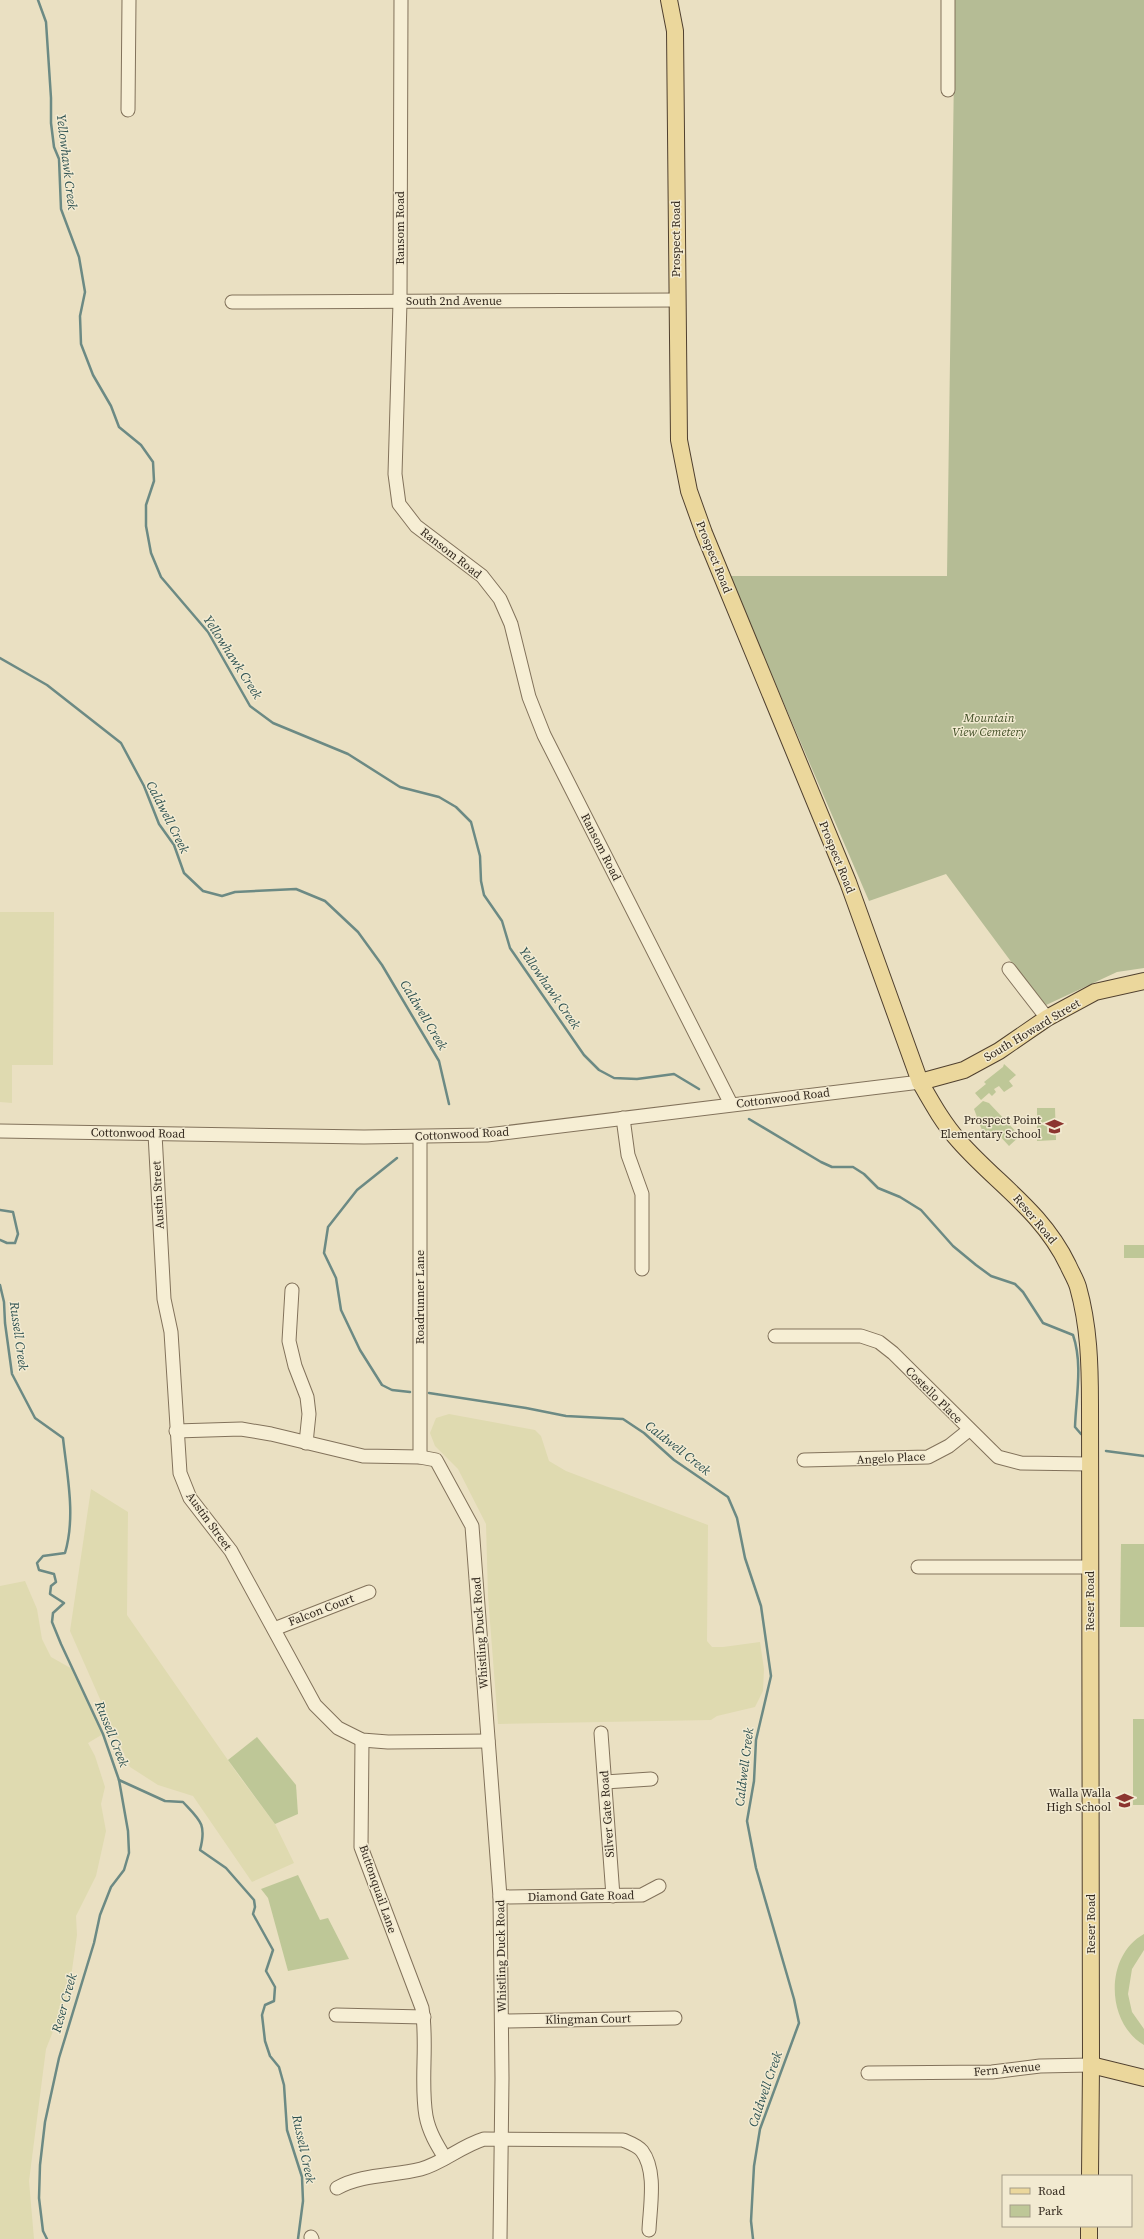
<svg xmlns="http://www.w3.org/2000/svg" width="1144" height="2239" font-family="'Source Serif 4',serif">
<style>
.farmland{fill:#dfdab0}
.green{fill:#bec797}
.cemetery{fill:#b5bc95}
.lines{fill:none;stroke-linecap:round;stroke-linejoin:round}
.stream{stroke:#6c8a84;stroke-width:2.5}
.minor-casing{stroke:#82725b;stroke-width:15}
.major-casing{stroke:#50402f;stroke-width:18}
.minor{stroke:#f6eed4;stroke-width:13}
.major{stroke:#ebd79c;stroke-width:16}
.labels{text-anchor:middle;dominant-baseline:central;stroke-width:3;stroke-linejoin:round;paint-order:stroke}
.street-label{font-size:12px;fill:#33291e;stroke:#f2ead1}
.park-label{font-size:12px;font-style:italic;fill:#414e26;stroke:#f2ead1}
.poi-label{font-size:12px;fill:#33291e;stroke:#f2ead1;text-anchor:end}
.water-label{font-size:13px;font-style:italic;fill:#2e5252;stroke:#f2ead1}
</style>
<rect width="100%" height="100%" fill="#eae0c2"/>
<g class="farmland">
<path d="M 0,912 L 54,912 L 53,1065 L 12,1065 L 12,1103 L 0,1102 Z"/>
<path d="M 449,1414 L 535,1430 L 541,1436 L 549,1461 L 566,1471 L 708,1525 L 707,1641 L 712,1647 L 723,1647 L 760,1642 L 764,1669 L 763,1691 L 755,1707 L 717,1716 L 711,1720 L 498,1724 L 488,1596 L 486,1524 L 458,1469 L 435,1446 L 430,1433 L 436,1418 Z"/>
<path d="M 91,1489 L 128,1512 L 127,1615 L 239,1776 L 275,1824 L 294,1863 L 252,1882 L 193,1796 L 158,1785 L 130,1767 L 70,1631 Z"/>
<path d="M 25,1581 L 37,1609 L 42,1639 L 51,1657 L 74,1670 L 84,1696 L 103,1734 L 88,1743 L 95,1756 L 105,1787 L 101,1804 L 106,1831 L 96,1876 L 76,1916 L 77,1935 L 69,1991 L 46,2049 L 29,2181 L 34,2239 L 0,2239 L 0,1586 Z"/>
</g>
<g class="green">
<path d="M 1004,1064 L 1016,1075 L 1009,1081 L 1013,1086 L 1004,1092 L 999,1086 L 994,1089 L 996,1092 L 992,1096 L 989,1093 L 981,1100 L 975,1093 L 986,1084 L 984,1082 L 1003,1067 Z"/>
<path d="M 983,1101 L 989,1103 L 1020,1136 L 1009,1146 L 998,1134 L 983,1133 L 974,1109 Z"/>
<path d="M 1037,1108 L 1055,1108 L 1056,1140 L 1037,1141 Z"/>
<rect x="1124" y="1245" width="20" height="13"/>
<path d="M 1121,1544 L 1144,1544 L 1144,1627 L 1120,1627 Z"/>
<rect x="1133" y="1719" width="11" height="86"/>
<path d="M 257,1737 L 296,1785 L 298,1814 L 275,1824 L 228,1760 Z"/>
<path d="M 298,1875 L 320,1920 L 328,1918 L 349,1959 L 288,1971 L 268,1898 L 261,1889 Z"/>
<path d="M 1144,1934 L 1144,1950 L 1132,1969 L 1128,1994 L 1132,2012 L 1144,2029 L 1144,2045 C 1106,2023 1104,1956 1144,1934 Z"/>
</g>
<path class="cemetery" d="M 955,0 L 1144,0 L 1144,968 L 1117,972 L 1044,1006 L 946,874 L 869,901 L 729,576 L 947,576 Z"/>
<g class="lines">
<g class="stream">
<path d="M 38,0 L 46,22 L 51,98 L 51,123 L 54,147 L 59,159 L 61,209 L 79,257 L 85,292 L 80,316 L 81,344 L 93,375 L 111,406 L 119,427 L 141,445 L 153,462 L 154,481 L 146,505 L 146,526 L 151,553 L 161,577 L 208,632 L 250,706 L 273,723 L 348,754 L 400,787 L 439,797 L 456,807 L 471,822 L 480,856 L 481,881 L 484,895 L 502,921 L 510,948 L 584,1055 L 599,1070 L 614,1078 L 637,1079 L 674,1074 L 699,1089"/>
<path d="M 0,658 L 47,685 L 121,743 L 144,786 L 159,824 L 174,845 L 184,873 L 203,891 L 222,896 L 235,892 L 296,889 L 325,901 L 358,932 L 382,965 L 439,1061 L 449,1104"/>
<path d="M 749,1119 L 821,1162 L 832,1167 L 853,1167 L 864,1174 L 878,1188 L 900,1197 L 921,1210 L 953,1246 L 976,1265 L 991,1276 L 1015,1284 L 1023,1292 L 1043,1323 L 1073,1335 C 1083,1364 1076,1397 1075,1427 L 1081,1434"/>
<path d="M 397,1158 L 357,1190 L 328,1227 L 324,1253 L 336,1278 L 341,1310 L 360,1350 L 382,1385 L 392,1390 L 410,1392"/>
<path d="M 0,1210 L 13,1212 L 18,1234 L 15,1243 L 7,1243 L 0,1240"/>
<path d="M 0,1285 L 4,1302 L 5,1323 L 12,1374 L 35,1418 L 63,1438 C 67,1475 76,1516 65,1553 L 43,1556 L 37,1563 L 39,1570 L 54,1574 L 56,1582 L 51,1586 L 50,1594 L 64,1603 L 53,1613 L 52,1622 L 61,1644 L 103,1734 L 119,1780 L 165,1801 L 183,1802 C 200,1820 207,1824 200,1850 L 226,1868 L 254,1900 L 255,1907 L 253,1914 L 273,1950 L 266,1971 L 275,1987 L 274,2001 L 265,2005 L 262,2015 L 265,2041 L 270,2056 L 279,2067 L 284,2085 L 287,2130 L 302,2177 L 303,2201 L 298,2239"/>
<path d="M 429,1393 L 526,1408 L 566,1416 L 623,1419 L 644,1433 L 674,1460 L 728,1497 L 737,1518 L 745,1558 L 761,1606 L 771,1676 L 756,1740 L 754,1781 L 747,1821 L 756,1868 L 794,1999 L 799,2023 L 760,2129 L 754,2166 L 751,2221 L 753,2239"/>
<path d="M 1106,1451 L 1144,1456"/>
<path d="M 47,2239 L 43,2231 L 39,2198 L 40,2165 L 45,2122 L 59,2058 L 94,1943 L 100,1915 L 111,1887 L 124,1870 L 129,1853 L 128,1831 L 119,1780"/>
</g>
<defs>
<g id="minor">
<path d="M 401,0 L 400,302 L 395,474 L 399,504 L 416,526 L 482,576 L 500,599 L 511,624 L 529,697 L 544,735 L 731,1104"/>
<path d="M 948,0 L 948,90"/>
<path d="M 128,110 L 129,0"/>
<path d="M 232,302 L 677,300"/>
<path d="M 1009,969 L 1047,1018"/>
<path d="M 623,1118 L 628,1155 L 642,1194 L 642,1269"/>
<path d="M 0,1131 L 364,1137 L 487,1135 L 920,1082"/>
<path d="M 155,1134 L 164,1299 L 171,1332 L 180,1473 L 190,1498 L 231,1551 L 315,1705 L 338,1728 L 362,1740 L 388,1742 L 488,1741"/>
<path d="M 292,1290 L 289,1341 L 295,1366 L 307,1397 L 309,1414 L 306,1443"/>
<path d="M 775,1336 L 861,1336 L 879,1342 L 893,1353 L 998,1457 L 1021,1463 L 1089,1464"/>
<path d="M 176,1431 L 241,1429 L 271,1434 L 363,1456 L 420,1457 L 436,1460 L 472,1526 L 500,1897 L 502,2078 L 500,2239"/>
<path d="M 420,1457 L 420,1137"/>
<path d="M 804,1460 L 928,1457 L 949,1446 L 969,1430"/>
<path d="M 918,1567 L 1089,1567"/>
<path d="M 274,1629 L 369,1592"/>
<path d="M 601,1733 L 613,1896"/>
<path d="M 362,1740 L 361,1847 L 422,2008 C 428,2044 420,2081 426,2116 C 429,2132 437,2145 445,2158"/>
<path d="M 605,1782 L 651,1779"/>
<path d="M 500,1897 L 642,1895 L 659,1886"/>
<path d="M 336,2015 L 424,2017"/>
<path d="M 502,2021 L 675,2018"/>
<path d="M 868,2073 L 992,2072 L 1040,2066 L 1091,2065"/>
<path d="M 337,2188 C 362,2174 393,2176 421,2169 C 443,2163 461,2146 484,2139 L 623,2140 C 630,2143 637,2145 642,2151 C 657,2171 650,2206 649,2230"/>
<path d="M 311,2237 L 312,2239"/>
</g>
<g id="major">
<path d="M 669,0 L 675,31 L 679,440 L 689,491 L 704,533 L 848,882 L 920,1082 C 932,1103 943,1123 959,1141 C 997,1184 1042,1211 1068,1265 C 1071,1272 1076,1280 1078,1287 C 1089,1326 1090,1365 1090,1405 L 1091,2065 L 1090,2176"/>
<path d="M 920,1082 L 964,1070 L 999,1051 L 1047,1018 L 1095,992 L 1144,981"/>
<path d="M 1091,2065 L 1144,2078"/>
<path d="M 1089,2239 L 1089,2226"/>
</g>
</defs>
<use href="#minor" class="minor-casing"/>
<use href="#major" class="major-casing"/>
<use href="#minor" class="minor"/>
<use href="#major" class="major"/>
</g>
<defs>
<symbol id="school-bare" viewBox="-9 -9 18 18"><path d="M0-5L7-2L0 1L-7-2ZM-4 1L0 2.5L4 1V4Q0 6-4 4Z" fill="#8c352f" stroke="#f2ead1" stroke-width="2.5" paint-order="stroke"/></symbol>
</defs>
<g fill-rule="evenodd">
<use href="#school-bare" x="1042" y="1114" width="25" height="25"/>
<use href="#school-bare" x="1112" y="1788" width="25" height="25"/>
</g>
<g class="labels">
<g class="street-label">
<text transform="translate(400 228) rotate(-90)">Ransom Road</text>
<text transform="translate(676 239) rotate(-90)">Prospect Road</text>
<text x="454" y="301">South 2nd Avenue</text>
<text transform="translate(451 553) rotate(38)">Ransom Road</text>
<text transform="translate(714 557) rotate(68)">Prospect Road</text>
<text transform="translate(601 847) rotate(63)">Ransom Road</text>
<text transform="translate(837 857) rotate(68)">Prospect Road</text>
<text transform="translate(1032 1030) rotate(-31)">South Howard Street</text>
<text transform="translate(783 1098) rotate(-7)">Cottonwood Road</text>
<text transform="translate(138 1133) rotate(1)">Cottonwood Road</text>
<text transform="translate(462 1134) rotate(-3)">Cottonwood Road</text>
<text transform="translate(158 1195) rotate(-93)">Austin Street</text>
<text transform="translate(1035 1219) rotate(50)">Reser Road</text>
<text transform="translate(420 1297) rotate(-90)">Roadrunner Lane</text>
<text transform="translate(934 1395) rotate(45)">Costello Place</text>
<text transform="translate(891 1458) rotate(-3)">Angelo Place</text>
<text transform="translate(209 1521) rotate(54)">Austin Street</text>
<text transform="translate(1090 1601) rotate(-90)">Reser Road</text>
<text transform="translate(321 1610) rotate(-21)">Falcon Court</text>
<text transform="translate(480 1633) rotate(-94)">Whistling Duck Road</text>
<text transform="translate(607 1814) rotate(-94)">Silver Gate Road</text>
<text transform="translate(378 1889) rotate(71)">Buttonquail Lane</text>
<text transform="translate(581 1896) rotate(-1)">Diamond Gate Road</text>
<text transform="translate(1091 1924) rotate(-90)">Reser Road</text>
<text transform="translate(501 1956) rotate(-91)">Whistling Duck Road</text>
<text transform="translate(588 2019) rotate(-1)">Klingman Court</text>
<text transform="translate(1007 2069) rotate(-5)">Fern Avenue</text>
</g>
<g class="park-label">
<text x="989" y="718">Mountain<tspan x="989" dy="14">View Cemetery</tspan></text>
</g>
<g class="poi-label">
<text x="1041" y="1120">Prospect Point<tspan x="1041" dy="14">Elementary School</tspan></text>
<text x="1111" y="1793">Walla Walla<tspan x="1111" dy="14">High School</tspan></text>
</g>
<g class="water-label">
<text transform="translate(67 162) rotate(83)">Yellowhawk Creek</text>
<text transform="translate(233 657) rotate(57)">Yellowhawk Creek</text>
<text transform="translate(168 817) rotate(63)">Caldwell Creek</text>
<text transform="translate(550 988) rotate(55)">Yellowhawk Creek</text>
<text transform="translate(424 1015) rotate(59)">Caldwell Creek</text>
<text transform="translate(19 1336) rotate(82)">Russell Creek</text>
<text transform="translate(678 1448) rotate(38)">Caldwell Creek</text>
<text transform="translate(112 1734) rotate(68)">Russell Creek</text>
<text transform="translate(744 1767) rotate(-83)">Caldwell Creek</text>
<text transform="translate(64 2003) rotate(-74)">Reser Creek</text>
<text transform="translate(765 2089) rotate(-71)">Caldwell Creek</text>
<text transform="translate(304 2149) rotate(78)">Russell Creek</text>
</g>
</g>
<rect x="1002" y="2175" width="130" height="52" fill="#f2ead1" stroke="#a69d89"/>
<rect x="1010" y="2188" width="20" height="6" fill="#ebd79c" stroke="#a69d89"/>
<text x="1038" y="2195" font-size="12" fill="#33291e">Road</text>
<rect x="1010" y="2205" width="20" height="12" fill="#bec797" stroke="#a69d89"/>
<text x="1038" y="2215" font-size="12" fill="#33291e">Park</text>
</svg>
